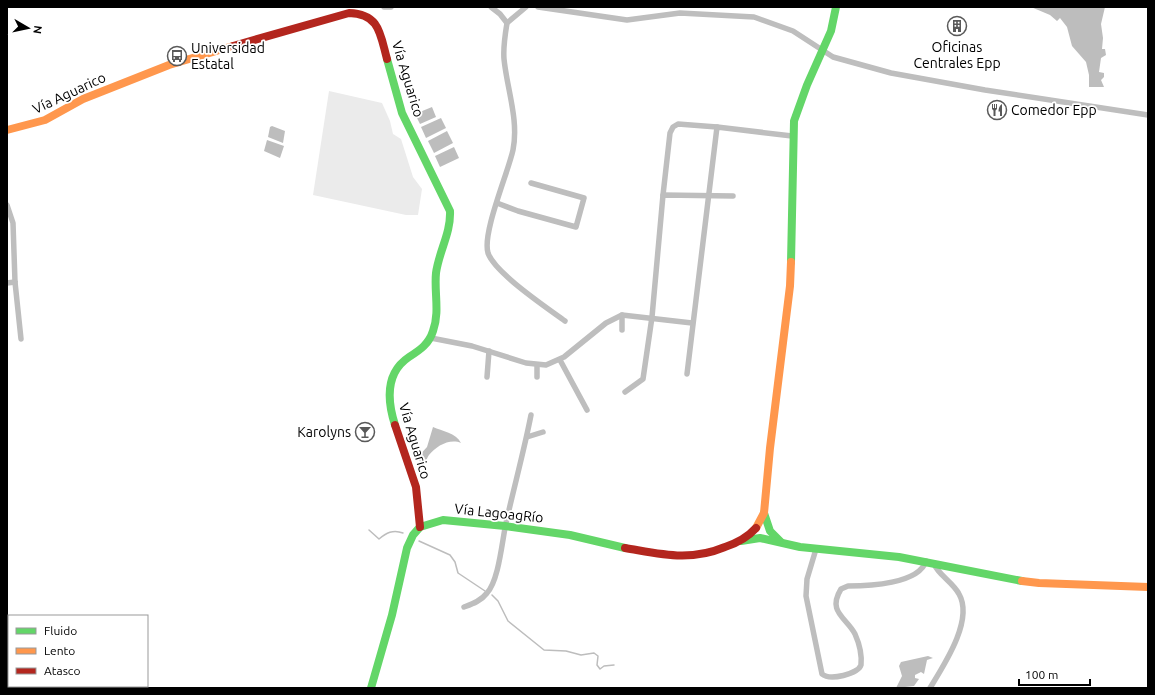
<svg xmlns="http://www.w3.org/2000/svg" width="1155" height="695" font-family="Ubuntu,sans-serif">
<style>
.green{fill:#ebebeb}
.water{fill:#bdbdbd}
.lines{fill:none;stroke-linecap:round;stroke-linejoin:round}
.stream{stroke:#bdbdbd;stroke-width:1.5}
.street{stroke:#bebebe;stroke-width:5.5}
.fast{stroke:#63d668;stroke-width:8}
.slow{stroke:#ff974d;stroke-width:8}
.jam{stroke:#b3261e;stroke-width:8}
.labels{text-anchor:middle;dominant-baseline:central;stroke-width:3.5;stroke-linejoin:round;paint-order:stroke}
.poi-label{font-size:14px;fill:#000;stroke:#fff;text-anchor:start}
.street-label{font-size:14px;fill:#000;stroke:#fff}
</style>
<rect width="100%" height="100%" fill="#fff"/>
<path class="green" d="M 329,91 L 382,103 L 390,121 L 393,134 L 401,139 L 413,177 L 422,189 L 418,215 L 406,215 L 313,195 Z"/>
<g class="water">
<path d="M 1031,7 L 1105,7 L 1101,24 L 1103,38 L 1102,49 L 1105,49 L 1106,55 L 1101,58 L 1099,72 L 1104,73 L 1104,77 L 1101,80 L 1104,87 L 1089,87 L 1089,75 L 1086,62 L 1072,46 L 1067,27 L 1060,18 L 1057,21 L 1050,15 Z"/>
<path d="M 432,107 L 436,117 L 420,124 L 415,114 Z"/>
<path d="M 441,118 L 446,128 L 426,138 L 421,127 Z"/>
<path d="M 272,126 L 285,131 L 283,143 L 268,137 L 270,127 Z"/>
<path d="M 447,131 L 453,143 L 434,153 L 428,141 Z"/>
<path d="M 267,140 L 284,146 L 280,158 L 264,151 Z"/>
<path d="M 454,147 L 459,158 L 440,167 L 435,156 Z"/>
<path d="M 433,427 C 442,431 456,433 461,443 C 450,438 436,446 429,455 C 427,458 427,460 424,463 L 421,463 L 417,458 L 427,447 Z"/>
<path d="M 928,656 L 933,658 L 927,660 L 924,674 L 921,672 L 915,675 L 915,678 L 919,679 L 914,686 L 896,688 L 902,676 L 899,666 L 901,662 Z"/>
</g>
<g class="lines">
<g class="stream">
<path d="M 369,530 L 379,539 C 386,533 393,529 403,533"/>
<path d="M 419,541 L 450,555 L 455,562 L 458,573 L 485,591"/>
<path d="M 492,595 L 498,601 L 508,621 L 544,650 L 566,651 L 581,655 L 594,653 L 598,656 L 597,665 L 600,669 L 604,666 L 614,665"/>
</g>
<g class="street">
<path d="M 384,7 L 391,7"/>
<path d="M 491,7 L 500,14 L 507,23"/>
<path d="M 526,7 L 507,23 C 505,35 503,47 504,59 C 507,89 519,120 513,150 C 508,173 482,233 488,253 C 495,273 546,307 565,321"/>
<path d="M 538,7 L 627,20 L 680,13 L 754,17 L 793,31 L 833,57 L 891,73 L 985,90 L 1148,115"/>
<path d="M 663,195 L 670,133 L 673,127 L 678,124 L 717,127"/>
<path d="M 497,203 L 518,211 L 576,227 L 584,198 L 531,183"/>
<path d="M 7,205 L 13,223 L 15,282 L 21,339"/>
<path d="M 7,283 L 15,282"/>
<path d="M 622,330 L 622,315"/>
<path d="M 431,338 L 472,346 L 526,363 L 546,365 L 564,357 L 606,323 L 622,315 L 692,323"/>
<path d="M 560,360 L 587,410"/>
<path d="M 687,374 L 717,127 L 792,136"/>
<path d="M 487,377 L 489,351"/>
<path d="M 537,377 L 537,365"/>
<path d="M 625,392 L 643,379 L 652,317 L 663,195 L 733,196"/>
<path d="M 527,437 L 543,432"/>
<path d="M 816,549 L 807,579 L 806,596 L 822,674 C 830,681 858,674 861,665 C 862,655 859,643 855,634 C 846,617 827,612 841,589 L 848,586 C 868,586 919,584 926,561"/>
<path d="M 464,607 C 472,604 481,601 487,593 C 499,580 502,541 506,523 C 514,487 524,451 531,415"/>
<path d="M 930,688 C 944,665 974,620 959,594 C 953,582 936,573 934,563"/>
</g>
<g class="fast">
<path d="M 387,59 L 402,113 L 450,211 C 451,233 439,251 436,273 C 434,292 440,312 433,331 C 429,344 420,350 409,357 C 385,373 387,400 395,425"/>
<path d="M 791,262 L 794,121 L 807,85 L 831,31 L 836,7"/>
<path d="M 764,513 L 770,531 L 781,542"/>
<path d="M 741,541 L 760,538 L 800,547 L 899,557 L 1022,581"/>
<path d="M 371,688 L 392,615 L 407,548 L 413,535 L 420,527 L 443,520 L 505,526 L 570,535 L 625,548"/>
</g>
<g class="slow">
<path d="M 7,130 L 45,120 L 83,99 L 169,65 L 233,46"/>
<path d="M 756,528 L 764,513 L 770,448 L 790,286 L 791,262"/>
<path d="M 1022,581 L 1039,583 L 1148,587"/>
</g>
<g class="jam">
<path d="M 233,46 L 349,13 C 380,14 380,34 387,59"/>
<path d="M 395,425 L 416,487 L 420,527"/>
<path d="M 625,548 C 661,554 689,562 725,547 C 737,543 747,538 756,528"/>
</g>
</g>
<defs>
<symbol id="building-ring" viewBox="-11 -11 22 22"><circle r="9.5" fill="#fff" stroke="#595959" stroke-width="1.5"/><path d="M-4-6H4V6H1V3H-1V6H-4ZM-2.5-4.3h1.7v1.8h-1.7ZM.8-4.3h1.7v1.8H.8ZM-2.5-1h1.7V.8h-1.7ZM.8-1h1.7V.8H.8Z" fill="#595959"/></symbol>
<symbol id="bus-ring" viewBox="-11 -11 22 22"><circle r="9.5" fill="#fff" stroke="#595959" stroke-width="1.5"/><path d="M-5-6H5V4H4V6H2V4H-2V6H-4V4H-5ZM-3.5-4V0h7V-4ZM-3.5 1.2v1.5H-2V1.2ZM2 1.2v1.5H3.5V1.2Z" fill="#595959"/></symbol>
<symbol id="restaurant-ring" viewBox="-11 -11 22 22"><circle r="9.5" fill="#fff" stroke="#595959" stroke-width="1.5"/><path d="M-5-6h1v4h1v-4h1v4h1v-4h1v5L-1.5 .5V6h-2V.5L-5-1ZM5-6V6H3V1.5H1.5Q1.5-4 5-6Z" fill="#595959"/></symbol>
<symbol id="bar-ring" viewBox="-11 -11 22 22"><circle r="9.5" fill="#fff" stroke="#595959" stroke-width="1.5"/><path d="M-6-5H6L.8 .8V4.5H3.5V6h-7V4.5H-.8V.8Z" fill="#595959"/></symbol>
</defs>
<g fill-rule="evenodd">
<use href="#building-ring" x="946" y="15" width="22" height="22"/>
<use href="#bus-ring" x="166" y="45" width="22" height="22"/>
<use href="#restaurant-ring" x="986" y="99" width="22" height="22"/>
<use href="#bar-ring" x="354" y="421" width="22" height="22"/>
</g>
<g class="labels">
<g class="poi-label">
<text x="957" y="47" text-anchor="middle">Oficinas<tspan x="957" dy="16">Centrales Epp</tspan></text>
<text x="191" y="48">Universidad<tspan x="191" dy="16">Estatal</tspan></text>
<text x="1011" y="110">Comedor Epp</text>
<text x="351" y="432" text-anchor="end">Karolyns</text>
</g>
<g class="street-label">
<text transform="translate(408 79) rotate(73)">Vía Aguarico</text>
<text transform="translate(69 93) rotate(-25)">Vía Aguarico</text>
<text transform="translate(415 441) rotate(73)">Vía Aguarico</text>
<text transform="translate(499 513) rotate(6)">Vía LagoagRío</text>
</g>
</g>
<rect width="1155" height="695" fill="none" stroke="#000000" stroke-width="16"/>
<rect x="8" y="615" width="140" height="72" fill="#ffffff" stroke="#999999"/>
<rect x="16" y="628" width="20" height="6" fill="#63d668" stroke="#999999"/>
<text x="44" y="635" font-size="12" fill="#000000">Fluido</text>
<rect x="16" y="648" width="20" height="6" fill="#ff974d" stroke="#999999"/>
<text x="44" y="655" font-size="12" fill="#000000">Lento</text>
<rect x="16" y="668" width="20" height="6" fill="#b3261e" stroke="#999999"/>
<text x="44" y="675" font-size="12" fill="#000000">Atasco</text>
<g transform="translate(28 28) rotate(99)" stroke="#ffffff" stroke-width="3" paint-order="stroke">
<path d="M0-3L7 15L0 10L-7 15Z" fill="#000000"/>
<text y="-6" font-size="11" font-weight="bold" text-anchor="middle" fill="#000000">N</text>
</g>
<path d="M1019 679v6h71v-6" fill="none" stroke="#000000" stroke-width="2"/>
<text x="1025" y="679" font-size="12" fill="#000000" stroke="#ffffff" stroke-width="3" paint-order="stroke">100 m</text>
</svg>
